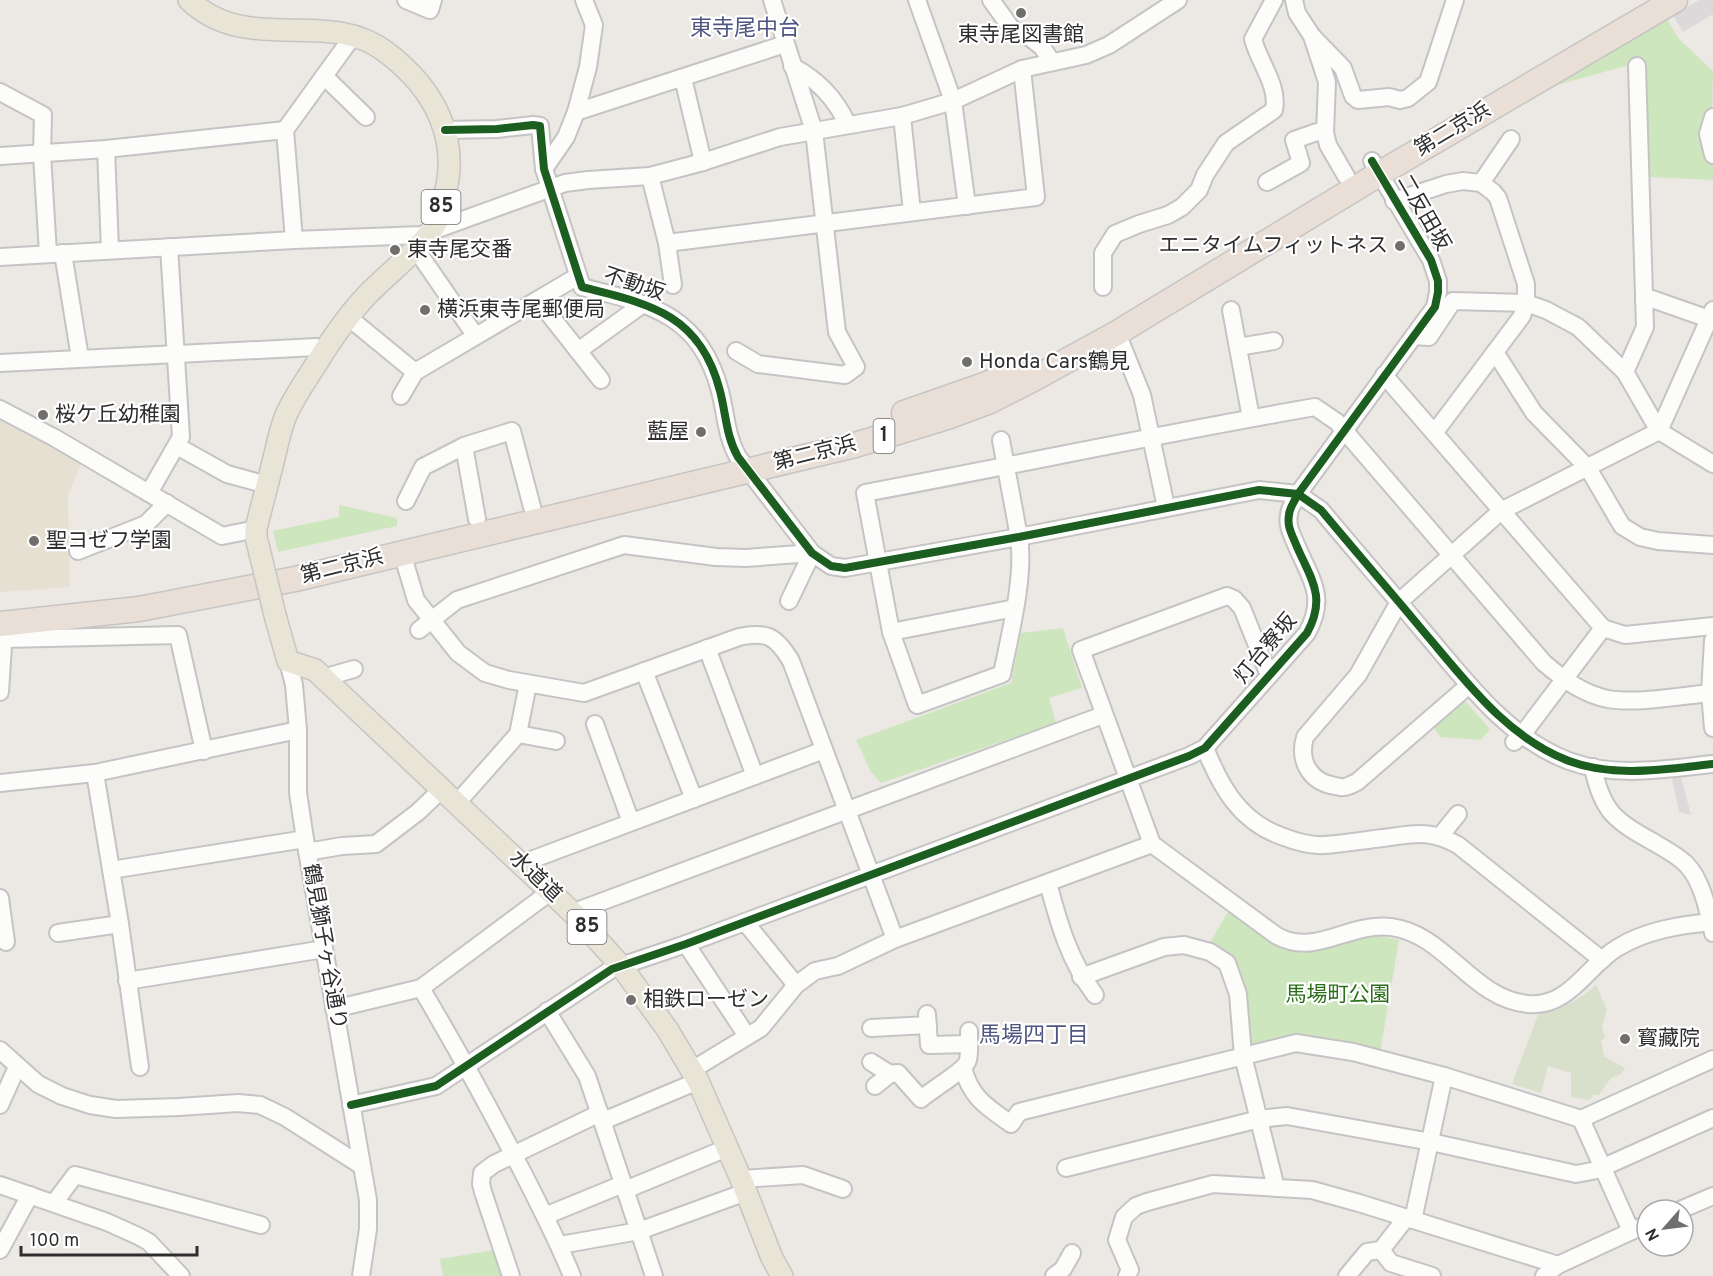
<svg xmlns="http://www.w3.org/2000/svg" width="1713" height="1276" font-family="Overpass,'Noto Sans JP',sans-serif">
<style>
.industrial{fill:#dcd9db}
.education{fill:#e6e0d3}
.green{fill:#cee6be}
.cemetery{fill:#d8e0cc}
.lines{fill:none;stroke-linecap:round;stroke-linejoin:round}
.minor-casing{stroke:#c5c4c5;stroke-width:20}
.major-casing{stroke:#c6c5c4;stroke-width:24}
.highway-casing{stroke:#c6c5c4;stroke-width:27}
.minor{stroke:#fcfcfb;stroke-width:16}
.major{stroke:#e8e4d6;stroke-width:21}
.highway{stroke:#eadfd6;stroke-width:24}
.major-bridge-casing{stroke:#c6c5c4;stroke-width:24;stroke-linecap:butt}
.major-bridge{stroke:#e8e4d6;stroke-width:21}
.cycleway-casing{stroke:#fff;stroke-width:11}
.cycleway{stroke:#1b5e20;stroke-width:8}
.poi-dot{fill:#706f6e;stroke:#fff;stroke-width:2}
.labels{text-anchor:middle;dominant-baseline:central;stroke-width:4.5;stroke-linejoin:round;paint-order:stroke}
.shield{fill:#fff;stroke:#6d6d6d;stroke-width:1.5}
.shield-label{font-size:20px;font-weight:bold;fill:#2e2e2e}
.poi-label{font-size:21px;fill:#2e2e2e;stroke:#fff;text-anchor:start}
.street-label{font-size:21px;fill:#2e2e2e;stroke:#fff}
.park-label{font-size:21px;fill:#2c6e1b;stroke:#fff}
.neighbourhood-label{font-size:22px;fill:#4d5680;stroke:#fff}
</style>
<rect width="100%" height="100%" fill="#ece8e4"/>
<g class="industrial">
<path d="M 1699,0 L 1713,0 L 1713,14 L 1683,32 L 1673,15 Z"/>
<path d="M 1681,777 L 1691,815 L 1679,812 L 1672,778 Z"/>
</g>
<path class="education" d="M 0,420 L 82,460 L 68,495 L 70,587 L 0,592 Z"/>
<g class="green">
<path d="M 1667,19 L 1679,39 L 1713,71 L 1711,161 L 1713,165 L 1713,180 L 1649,177 L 1645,172 L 1640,62 L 1557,85 Z"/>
<path d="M 339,505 L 397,518 L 397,526 L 278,552 L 273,531 L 339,517 Z"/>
<path d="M 1063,628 L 1082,688 L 1049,698 L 1056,723 L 881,783 L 871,772 L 856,740 L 1011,683 L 1021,633 Z"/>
<path d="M 1464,700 L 1490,729 L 1481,740 L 1440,737 L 1433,726 Z"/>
<path d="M 1229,910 L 1285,946 L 1376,935 L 1399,940 L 1380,1053 L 1294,1038 L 1254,1044 L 1247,1041 L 1242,990 L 1208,946 Z"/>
<path d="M 500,1249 L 509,1276 L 443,1276 L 440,1259 Z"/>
</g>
<path class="cemetery" d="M 1596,985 L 1607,1010 L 1602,1026 L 1605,1038 L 1601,1040 L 1604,1056 L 1625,1068 L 1621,1074 L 1611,1078 L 1599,1095 L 1593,1095 L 1590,1100 L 1571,1097 L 1571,1073 L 1548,1066 L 1541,1093 L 1512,1084 L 1538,1015 C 1560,1009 1579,1001 1596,985 Z"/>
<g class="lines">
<defs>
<g id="minor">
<path d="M 406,0 L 430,10 L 433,0"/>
<path d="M 917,0 L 953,101 L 967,206"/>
<path d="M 991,0 L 1012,29 L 1029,37 L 1042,47 L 1052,62"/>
<path d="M 1294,0 L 1297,13 L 1312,36 L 1327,82 L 1325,132 L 1328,145 L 1346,176"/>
<path d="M 1312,36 L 1343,68 L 1353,96 L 1358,100 L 1389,97 L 1400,100 L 1408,98 L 1428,82 L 1455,0"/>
<path d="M 792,66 C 818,80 835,98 848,125"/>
<path d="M 324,76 L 366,117"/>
<path d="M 683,78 L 703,162"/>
<path d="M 0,92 L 43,115 L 42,154 L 48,254"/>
<path d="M 576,112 L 785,44"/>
<path d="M 902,116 L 912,212"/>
<path d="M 1713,117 L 1708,134 L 1713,155"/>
<path d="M 285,130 L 353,36"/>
<path d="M 445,130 L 497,129 L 533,125 L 540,126 L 544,169 L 582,287 C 650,304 700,314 720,391 C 726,414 726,436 738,457 L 812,553 L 831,566 L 845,568 L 1019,537 L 1259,490 L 1298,494 L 1321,510 C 1355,551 1390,591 1424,632 C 1466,681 1506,737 1569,761 C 1614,778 1666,769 1713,764"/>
<path d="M 106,149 L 110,250"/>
<path d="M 0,156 L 106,149 L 285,130 L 294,240"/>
<path d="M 544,169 L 566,137 L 576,112 L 588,67 L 594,25 L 584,0"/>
<path d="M 650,176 L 667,243 L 673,285"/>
<path d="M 1267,182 L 1301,163 L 1294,140 L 1317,132 L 1325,132"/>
<path d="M 1481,183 L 1511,139"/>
<path d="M 1394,201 L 1446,184 L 1463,181 L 1481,183 L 1493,192 L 1498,198 L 1526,284 L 1526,303 L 1522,316 L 1435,432"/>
<path d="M 667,243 L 1036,197 L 1022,69"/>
<path d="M 415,248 L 475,335"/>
<path d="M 63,253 L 80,358"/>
<path d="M 0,257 L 294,240 L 421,235 L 565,183 L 588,180 L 650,176 L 703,162 L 780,137 L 902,116 L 953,101 L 1022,69 L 1086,55 L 1109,45 L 1178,0"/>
<path d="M 1103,287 L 1103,253 L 1115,234 L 1139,224 L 1168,215 L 1182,207 L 1199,190 L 1205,175 L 1226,143 L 1274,110 C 1279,85 1259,63 1253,39 L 1274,0"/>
<path d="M 538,300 L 601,380"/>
<path d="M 1644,300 L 1652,299 L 1709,319"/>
<path d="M 1231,310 L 1251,418"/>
<path d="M 348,317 L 415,372"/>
<path d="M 1117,333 L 1142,395 L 1166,507"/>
<path d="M 1414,336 L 1429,337 L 1453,301 L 1526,303 L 1546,310 L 1578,327 L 1625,372 L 1659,431 L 1713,464"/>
<path d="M 1238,347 L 1274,341"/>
<path d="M 578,351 L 643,304"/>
<path d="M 736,351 L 758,364 L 845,375 L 856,367 L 837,332 L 814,131 L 772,0"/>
<path d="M 1495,352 L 1534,413 L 1588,468 L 1622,526 L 1640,537 L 1658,541 L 1713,545"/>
<path d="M 0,363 L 316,347 L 324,351"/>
<path d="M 1625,372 L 1645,327 L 1637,66"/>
<path d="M 1384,375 L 1603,628 L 1625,635 L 1713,626"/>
<path d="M 401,396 L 415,372 L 578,276"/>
<path d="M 0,409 L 55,438 L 222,536 L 256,529"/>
<path d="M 1001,440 L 1019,537 C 1025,577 1010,634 1002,674 L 917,705 L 891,632 L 865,493 C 1015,465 1165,433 1315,407 L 1337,422 L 1544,663 C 1563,679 1583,694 1608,699 C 1637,704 1680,696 1710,693"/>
<path d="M 177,446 L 227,474 L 267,485"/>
<path d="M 464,446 L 512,431 L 532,507"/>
<path d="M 149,493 L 181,437 L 169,247"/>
<path d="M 406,501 L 423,467 L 464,446 L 477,519"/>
<path d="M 78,551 L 146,524 L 167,503"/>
<path d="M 402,553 L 416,600 L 458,653 L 485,673 L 509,680 L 584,693 L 739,637 C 767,631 776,636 791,661 L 895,939"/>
<path d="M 419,630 L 457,600 L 624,545 L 716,557 L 746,558 L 812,553 L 789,601"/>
<path d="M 891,632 L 1015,608"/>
<path d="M 5,639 L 178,635 L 204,751"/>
<path d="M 1713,640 L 1710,693 L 1713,728"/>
<path d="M 707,648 L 755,776"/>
<path d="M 288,661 L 294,685 L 298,730 L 298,793 L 305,839 L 368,1200 L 368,1229 L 361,1276"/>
<path d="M 644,671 L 694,799"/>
<path d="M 1269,675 L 1242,608 L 1234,599 L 1227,596 L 1081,650 L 1152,844 L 1277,936 C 1317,957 1348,922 1391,927 C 1446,934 1472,999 1528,1004 C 1569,1008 1587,966 1617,948 C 1646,930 1680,925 1713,922"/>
<path d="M 323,678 L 354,669"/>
<path d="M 1469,685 L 1357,782 C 1354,783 1348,787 1344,787 C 1341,788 1338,786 1335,786 C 1310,782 1298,761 1305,737 L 1358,675 L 1399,602 L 1501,511 L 1659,431 L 1713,310"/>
<path d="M 0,692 L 4,630"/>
<path d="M 595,724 L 631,822"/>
<path d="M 518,734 L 556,741"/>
<path d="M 1514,742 L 1522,735 L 1603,628"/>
<path d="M 1205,748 C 1221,788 1241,823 1284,837 C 1297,842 1310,846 1324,845 C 1344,844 1364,840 1383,838 C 1415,834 1429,829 1458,845 L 1602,960"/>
<path d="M 1593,767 C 1602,813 1616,821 1655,843 C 1665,849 1677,855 1686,864 C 1702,880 1708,910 1713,933"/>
<path d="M 95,773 L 120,924 L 140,1067"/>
<path d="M 0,783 L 95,773 L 298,730"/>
<path d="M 457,803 L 518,734 L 528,684"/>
<path d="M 1441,835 L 1458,814"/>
<path d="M 307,852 L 342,846 L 376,844 L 418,812 L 442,789"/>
<path d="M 524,868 L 531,860 L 824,750"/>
<path d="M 111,870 L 305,839"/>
<path d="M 1048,883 C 1059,924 1069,960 1095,995"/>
<path d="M 0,898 L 6,942"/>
<path d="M 575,915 L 582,909 L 1103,715"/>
<path d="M 745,922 L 796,985"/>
<path d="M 58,933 L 120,924"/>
<path d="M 686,944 L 747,1036"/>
<path d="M 1081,977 L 1164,947 L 1184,945 L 1210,952 L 1227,963 L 1238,994 L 1243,1056 L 1276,1188"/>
<path d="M 127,981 L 324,949"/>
<path d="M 421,988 C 456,1047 489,1107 521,1169 C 539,1204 557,1239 572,1276"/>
<path d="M 334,1009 L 421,988 L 550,892"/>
<path d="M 547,1011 L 587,1076 L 654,1276"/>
<path d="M 927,1014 L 929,1045 L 969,1044"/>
<path d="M 871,1028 L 928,1025"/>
<path d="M 0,1050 L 38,1084 L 62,1096 L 90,1105 L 116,1109 L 179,1107 L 238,1103 L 260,1105 L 285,1117 L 362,1166"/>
<path d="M 871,1062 L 890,1074"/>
<path d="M 963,1068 C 971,1098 987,1107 1011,1124 L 1019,1112 L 1296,1043 L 1353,1052 L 1444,1076 L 1581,1119 L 1713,1059"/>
<path d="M 692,1070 L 761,1028 L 796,985 L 815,971 L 838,966 L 895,939 L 1152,844"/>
<path d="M 875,1086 L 890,1074 L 898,1073 L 921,1099 C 931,1090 966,1070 968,1060 C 970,1051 969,1040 969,1031"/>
<path d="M 0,1105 L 17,1067"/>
<path d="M 351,1105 L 436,1086 L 612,969 L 686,944 L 1189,756 L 1205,748 L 1307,633 C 1328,595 1309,577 1295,542 C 1291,533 1287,525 1289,515 C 1289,508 1295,501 1298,494 L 1435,307 L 1438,292 L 1438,281 L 1431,260 L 1372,161"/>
<path d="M 1581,1119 L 1631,1231"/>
<path d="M 603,1121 L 698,1081"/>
<path d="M 1066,1168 L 1259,1119 L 1287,1116 L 1431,1142 L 1576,1174 L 1597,1170 L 1713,1118"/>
<path d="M 741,1179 L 803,1175 L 843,1189"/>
<path d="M 0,1185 L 107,1222 L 138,1236 L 149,1242 L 181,1276"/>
<path d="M 625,1190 L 727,1148"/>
<path d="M 54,1203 L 75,1175 L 261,1225"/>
<path d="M 1680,1210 L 1713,1196"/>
<path d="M 545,1216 L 623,1184"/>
<path d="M 1413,1220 L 1444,1076"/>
<path d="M 560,1245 L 639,1231 L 746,1192"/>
<path d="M 0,1250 L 30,1195"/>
<path d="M 1381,1250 L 1391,1263 L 1432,1276"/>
<path d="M 511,1276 L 483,1192 L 481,1184 L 482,1173 L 494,1164 L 600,1113"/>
<path d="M 1054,1276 L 1063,1269 L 1072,1253"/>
<path d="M 1127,1276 L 1130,1270 L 1117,1240 L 1124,1217 L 1136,1206 L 1147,1202 L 1213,1184 L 1312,1190 L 1359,1203 L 1558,1265"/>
<path d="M 1347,1276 L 1367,1252 L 1381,1250 L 1406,1218"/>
<path d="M 1544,1276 L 1558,1265 L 1647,1224"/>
</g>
<g id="major">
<path d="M 189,0 C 248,56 328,7 386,52 C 435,89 462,140 443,201 C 440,208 439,217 436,223 C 425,245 385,276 367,295 C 351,312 336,333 323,353 C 311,373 296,393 286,415 C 281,427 278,441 275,454 C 269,479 262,504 256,529 L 256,537"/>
<path d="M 276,619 L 288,661 L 315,670 L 575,915 L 621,966 L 667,1029 L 698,1081 L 741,1179 L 772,1258 L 782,1276"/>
</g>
<g id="highway">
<path d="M 904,413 L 987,384 L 1014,371"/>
<path d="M 0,624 L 139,609 L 295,579 L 855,445 L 947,417 L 990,401 L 1037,377 L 1117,333 L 1379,174 L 1675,0"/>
</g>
</defs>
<use href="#minor" class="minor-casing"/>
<use href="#major" class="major-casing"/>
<use href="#highway" class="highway-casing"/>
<use href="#minor" class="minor"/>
<use href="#major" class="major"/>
<use href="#highway" class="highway"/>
<defs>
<path id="major-bridge" d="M 256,537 L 276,619"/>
</defs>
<use href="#major-bridge" class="major-bridge-casing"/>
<use href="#major-bridge" class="major-bridge"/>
<defs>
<g id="cycleway">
<path d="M 445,130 L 497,129 L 533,125 L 540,126 L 544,169 L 582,287 C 650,304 700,314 720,391 C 726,414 726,436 738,457 L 812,553 L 831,566 L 845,568 L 1019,537 L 1259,490 L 1298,494 L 1321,510 C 1355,551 1390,591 1424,632 C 1466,681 1506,737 1569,761 C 1614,778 1666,769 1713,764"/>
<path d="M 351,1105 L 436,1086 L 612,969 L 686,944 L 1189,756 L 1205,748 L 1307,633 C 1328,595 1309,577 1295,542 C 1291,533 1287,525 1289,515 C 1289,508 1295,501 1298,494 L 1435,307 L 1438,292 L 1438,281 L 1431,260 L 1372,161"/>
</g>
</defs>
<use href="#cycleway" class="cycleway-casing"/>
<use href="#cycleway" class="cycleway"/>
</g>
<g class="poi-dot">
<circle cx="1021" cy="13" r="6"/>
<circle cx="1400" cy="246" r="6"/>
<circle cx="395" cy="250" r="6"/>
<circle cx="425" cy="310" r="6"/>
<circle cx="967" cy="362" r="6"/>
<circle cx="43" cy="415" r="6"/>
<circle cx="701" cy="432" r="6"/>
<circle cx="34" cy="541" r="6"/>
<circle cx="631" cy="1000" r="6"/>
<circle cx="1625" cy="1039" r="6"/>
</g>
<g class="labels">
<g class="shield">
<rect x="421.5" y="190" width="39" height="34" rx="4.5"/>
<rect x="873.5" y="419" width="21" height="34" rx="4.5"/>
<rect x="567.5" y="910" width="39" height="34" rx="4.5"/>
</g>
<g class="shield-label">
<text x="441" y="207">85</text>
<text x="884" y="436">1</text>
<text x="587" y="927">85</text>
</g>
<g class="poi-label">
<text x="1021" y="35" text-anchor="middle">東寺尾図書館</text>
<text x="1388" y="246" text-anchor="end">エニタイムフィットネス</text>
<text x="407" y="250">東寺尾交番</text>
<text x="437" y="310">横浜東寺尾郵便局</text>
<text x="979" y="362">Honda Cars鶴見</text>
<text x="55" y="415">桜ケ丘幼稚園</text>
<text x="689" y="432" text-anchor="end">藍屋</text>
<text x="46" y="541">聖ヨゼフ学園</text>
<text x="643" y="1000">相鉄ローゼン</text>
<text x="1637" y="1039">寳藏院</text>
</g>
<g class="street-label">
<text transform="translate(1453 130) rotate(-31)">第二京浜</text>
<text transform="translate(1423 213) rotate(60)">二反田坂</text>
<text transform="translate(634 285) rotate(18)">不動坂</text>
<text transform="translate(815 454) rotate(-14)">第二京浜</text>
<text transform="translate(342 567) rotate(-14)">第二京浜</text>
<text transform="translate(1266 649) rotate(-50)">灯台寮坂</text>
<text transform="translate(535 877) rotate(44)">水道道</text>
<text transform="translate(324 947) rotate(80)">鶴見獅子ヶ谷通り</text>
</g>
<g class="park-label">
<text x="1338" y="995">馬場町公園</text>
</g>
<g class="neighbourhood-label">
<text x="745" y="29">東寺尾中台</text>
<text x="1034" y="1036">馬場四丁目</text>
</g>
</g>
<g transform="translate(1665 1228) rotate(242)"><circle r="28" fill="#ffffff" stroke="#ababab" stroke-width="1.5"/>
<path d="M0-4.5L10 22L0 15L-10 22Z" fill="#706f6e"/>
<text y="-9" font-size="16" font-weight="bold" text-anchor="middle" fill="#2e2e2e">N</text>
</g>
<path d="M21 1246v9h176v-9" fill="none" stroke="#2e2e2e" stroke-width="3"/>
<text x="30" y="1246" font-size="18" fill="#2e2e2e" stroke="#ffffff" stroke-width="4.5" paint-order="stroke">100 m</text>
</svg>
